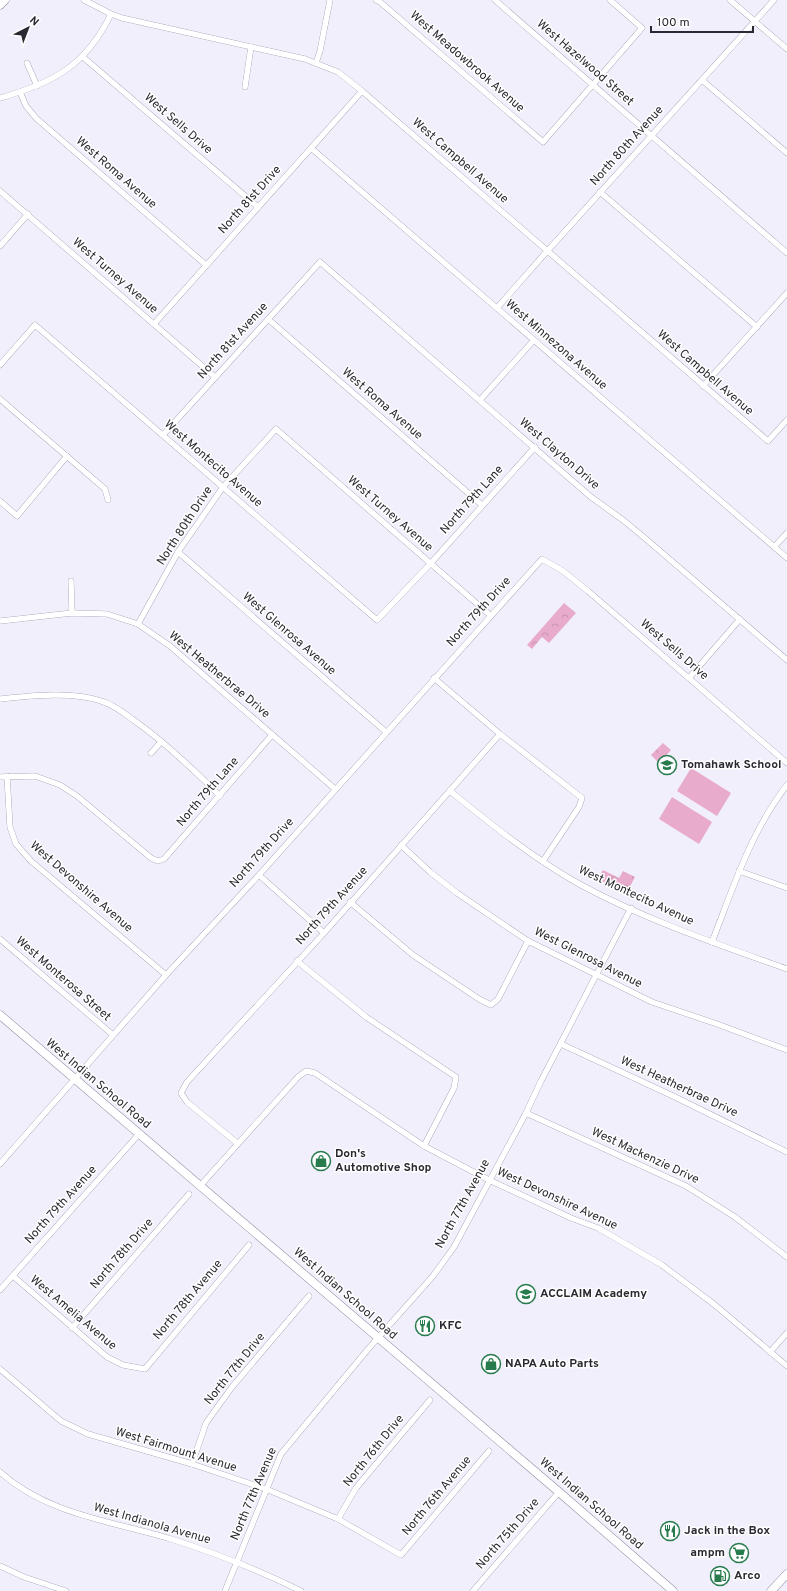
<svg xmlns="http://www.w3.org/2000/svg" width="787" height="1591" font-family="Overpass,sans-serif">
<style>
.grass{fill:#e8abcb}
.park{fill:url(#park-crowns)}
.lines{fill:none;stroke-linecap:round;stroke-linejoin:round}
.minor-casing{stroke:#8d8a9d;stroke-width:6}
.secondary-casing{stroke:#8d8a9d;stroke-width:9}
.minor{stroke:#fff;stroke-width:5.5}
.secondary{stroke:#fff;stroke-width:8}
.labels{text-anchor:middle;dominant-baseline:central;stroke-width:3;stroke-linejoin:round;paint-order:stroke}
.street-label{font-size:12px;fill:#2a2931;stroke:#fefefe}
.poi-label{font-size:12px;font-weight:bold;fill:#2a2931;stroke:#fefefe;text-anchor:start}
</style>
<defs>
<pattern id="park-crowns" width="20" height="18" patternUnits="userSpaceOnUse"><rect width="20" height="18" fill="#e8abcb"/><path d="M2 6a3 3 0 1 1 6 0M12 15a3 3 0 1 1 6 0" fill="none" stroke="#c793af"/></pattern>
</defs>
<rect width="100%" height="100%" fill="#f1effc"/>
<g class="grass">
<path d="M 691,768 L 731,793 L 717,816 L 677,791 Z"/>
<path d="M 672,797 L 712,822 L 699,844 L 659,819 Z"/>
</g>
<g class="park">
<path d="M 564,603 L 576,613 L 549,643 L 542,637 L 532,649 L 527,645 Z"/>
<path d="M 663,743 L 671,750 L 659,763 L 651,755 Z"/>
<path d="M 603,870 L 619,878 L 623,871 L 635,877 L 627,892 L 624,890 L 623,892 L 598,879 Z"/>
</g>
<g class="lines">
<defs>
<g id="minor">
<path d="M 84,0 L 111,14 L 122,18 L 305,59 L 338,72 L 362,91 L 768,441 L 787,420"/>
<path d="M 376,0 L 380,2 L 543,142 L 642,28 L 610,0"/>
<path d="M 495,0 L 787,253"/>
<path d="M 730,0 L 787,49"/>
<path d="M 83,57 L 258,207"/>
<path d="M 27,63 L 37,86"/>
<path d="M 316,63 L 320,51 L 330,0"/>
<path d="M 702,80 L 787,153"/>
<path d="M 245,87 L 251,47"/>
<path d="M 20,92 L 26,106 L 37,119 L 206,265"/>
<path d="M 0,98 C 53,83 86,66 111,14"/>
<path d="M 311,148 L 787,558"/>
<path d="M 0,191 L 215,377"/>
<path d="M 600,192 L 757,327"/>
<path d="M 0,246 L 28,214"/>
<path d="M 497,308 L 541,258 L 774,0"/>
<path d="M 268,319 L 482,505"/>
<path d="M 154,324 L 362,91"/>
<path d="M 0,365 L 35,325 L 377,620 L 431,563 L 535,447"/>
<path d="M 703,386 L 787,293"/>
<path d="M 0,399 L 105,489 L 108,500"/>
<path d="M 480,400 L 534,340"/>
<path d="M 163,435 L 320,262 L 591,497 L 623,520 L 646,539 L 787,660"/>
<path d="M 0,501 L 17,516 L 67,456"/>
<path d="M 774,547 L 787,533"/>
<path d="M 178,552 L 386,732"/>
<path d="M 71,581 L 72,613"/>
<path d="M 0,621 L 72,613 L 107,614 L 138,624 L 170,646 L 335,789"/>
<path d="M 138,624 L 178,552 L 223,487 L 276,429 L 490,615"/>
<path d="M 434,678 L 500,734 L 582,798 L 579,807 L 543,861"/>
<path d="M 689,678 L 740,619"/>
<path d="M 0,699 C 31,696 71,691 101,701 C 112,704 123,712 132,719 C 164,741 193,769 220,796"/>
<path d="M 151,753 L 161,742"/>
<path d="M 7,776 L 10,827 L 16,844 L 31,861 L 166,975"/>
<path d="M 0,777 L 35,776 L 60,785 L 77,796 L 151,858 L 158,861 L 164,859 L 272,735"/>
<path d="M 450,791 C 492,825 534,859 581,885 C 646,920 717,944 787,969"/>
<path d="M 401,845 L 430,872 L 457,893 L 528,941 L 652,1002 L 717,1024 L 787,1050"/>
<path d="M 739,871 L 787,888"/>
<path d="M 259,875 L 324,933"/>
<path d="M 350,902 L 413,955 L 479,999 L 491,1005 L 498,999 L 528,941"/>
<path d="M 0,939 L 113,1035"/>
<path d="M 712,942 C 733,888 751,831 787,785"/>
<path d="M 297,961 L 366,1017 L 456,1077 L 454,1088 L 424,1146"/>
<path d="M 561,1044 L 673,1096 L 787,1152"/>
<path d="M 526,1113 L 686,1186 L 735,1217 L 787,1257"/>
<path d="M 237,1143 L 187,1102 L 181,1093 L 187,1082 L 324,933 L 500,734"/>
<path d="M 0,1164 L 166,975 L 259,875 L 542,559 L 563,571 L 588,591 L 787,763"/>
<path d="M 200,1186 L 298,1077 L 306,1071 L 315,1073 L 424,1146 L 489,1180 L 571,1218 L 598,1228 L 662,1265 L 715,1305 L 787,1366"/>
<path d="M 13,1276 L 107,1357 L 123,1365 L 145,1369 L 249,1245"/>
<path d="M 0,1290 L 139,1134"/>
<path d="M 72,1328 L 189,1194"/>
<path d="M 770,1352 L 787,1333"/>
<path d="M 0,1369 L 61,1421 L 88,1434 L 192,1464 L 266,1489 L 338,1519 L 401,1555 L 489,1451"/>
<path d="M 192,1464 L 206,1423 L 232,1387 L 309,1296"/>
<path d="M 0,1472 C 48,1515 112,1521 171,1539 C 215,1553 259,1570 301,1591"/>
<path d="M 338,1519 L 356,1488 L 430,1400"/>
<path d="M 0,1566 L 24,1577 L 66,1591"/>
<path d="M 225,1591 L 281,1454 L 369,1348 L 433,1276 L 454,1247 L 526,1113 L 541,1081 L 631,908"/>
<path d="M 473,1591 L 559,1492"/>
</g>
<g id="secondary">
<path d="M 0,5 L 5,0"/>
<path d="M 0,1015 L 559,1492 L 673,1591"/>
<path d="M 771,1591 L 787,1574"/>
</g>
</defs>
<use href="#minor" class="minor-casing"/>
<use href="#secondary" class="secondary-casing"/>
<use href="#minor" class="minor"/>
<use href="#secondary" class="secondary"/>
</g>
<defs>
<symbol id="school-ring" viewBox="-11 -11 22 22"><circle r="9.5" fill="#fefefe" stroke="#277b4d" stroke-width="1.5"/><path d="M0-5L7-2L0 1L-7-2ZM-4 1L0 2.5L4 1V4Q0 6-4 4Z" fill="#277b4d"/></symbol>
<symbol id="shop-ring" viewBox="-11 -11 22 22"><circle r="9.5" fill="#fefefe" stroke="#277b4d" stroke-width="1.5"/><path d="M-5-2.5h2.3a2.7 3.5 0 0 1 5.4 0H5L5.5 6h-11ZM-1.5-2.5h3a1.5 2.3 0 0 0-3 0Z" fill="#277b4d"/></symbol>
<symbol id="restaurant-ring" viewBox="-11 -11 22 22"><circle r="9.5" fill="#fefefe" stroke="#277b4d" stroke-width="1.5"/><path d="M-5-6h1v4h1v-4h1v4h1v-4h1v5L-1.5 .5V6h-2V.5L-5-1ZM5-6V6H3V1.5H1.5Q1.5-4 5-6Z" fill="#277b4d"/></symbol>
<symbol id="supermarket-ring" viewBox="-11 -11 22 22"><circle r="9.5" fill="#fefefe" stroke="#277b4d" stroke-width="1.5"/><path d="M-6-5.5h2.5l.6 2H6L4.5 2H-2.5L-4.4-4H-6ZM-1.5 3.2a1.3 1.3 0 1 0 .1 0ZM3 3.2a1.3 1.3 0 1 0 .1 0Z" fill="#277b4d"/></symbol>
<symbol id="fuel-ring" viewBox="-11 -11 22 22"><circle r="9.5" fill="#fefefe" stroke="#277b4d" stroke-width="1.5"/><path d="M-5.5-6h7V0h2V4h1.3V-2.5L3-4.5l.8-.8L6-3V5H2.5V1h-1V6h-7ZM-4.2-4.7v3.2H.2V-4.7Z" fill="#277b4d"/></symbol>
</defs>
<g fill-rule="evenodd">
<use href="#school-ring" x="656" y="754" width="22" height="22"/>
<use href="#shop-ring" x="310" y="1150" width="22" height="22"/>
<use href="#school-ring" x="515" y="1283" width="22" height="22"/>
<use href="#restaurant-ring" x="414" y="1315" width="22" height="22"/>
<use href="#shop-ring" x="480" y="1353" width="22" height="22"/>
<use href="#restaurant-ring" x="659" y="1520" width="22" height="22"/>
<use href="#supermarket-ring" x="728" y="1542" width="22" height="22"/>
<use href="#fuel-ring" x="709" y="1565" width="22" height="22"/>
</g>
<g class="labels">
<g class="street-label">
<text transform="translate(467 62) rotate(41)">West Meadowbrook Avenue</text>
<text transform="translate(585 63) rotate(41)">West Hazelwood Street</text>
<text transform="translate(178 124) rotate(41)">West Sells Drive</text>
<text transform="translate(627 146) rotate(-48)">North 80th Avenue</text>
<text transform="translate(460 161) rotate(41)">West Campbell Avenue</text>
<text transform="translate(116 173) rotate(41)">West Roma Avenue</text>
<text transform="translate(250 200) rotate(-48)">North 81st Drive</text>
<text transform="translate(115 276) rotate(41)">West Turney Avenue</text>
<text transform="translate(233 341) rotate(-48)">North 81st Avenue</text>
<text transform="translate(556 345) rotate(41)">West Minnezona Avenue</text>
<text transform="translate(705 373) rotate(41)">West Campbell Avenue</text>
<text transform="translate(382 404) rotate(41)">West Roma Avenue</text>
<text transform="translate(559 454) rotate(41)">West Clayton Drive</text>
<text transform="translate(213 464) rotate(41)">West Montecito Avenue</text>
<text transform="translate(472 500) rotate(-48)">North 79th Lane</text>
<text transform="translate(390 514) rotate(41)">West Turney Avenue</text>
<text transform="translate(185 526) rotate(-57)">North 80th Drive</text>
<text transform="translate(479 612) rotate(-48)">North 79th Drive</text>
<text transform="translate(289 634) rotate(41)">West Glenrosa Avenue</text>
<text transform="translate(674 650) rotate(41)">West Sells Drive</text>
<text transform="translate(219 675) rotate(40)">West Heatherbrae Drive</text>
<text transform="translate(208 792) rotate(-49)">North 79th Lane</text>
<text transform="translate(262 853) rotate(-48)">North 79th Drive</text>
<text transform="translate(81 887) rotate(41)">West Devonshire Avenue</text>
<text transform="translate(636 896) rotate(25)">West Montecito Avenue</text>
<text transform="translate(332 906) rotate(-48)">North 79th Avenue</text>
<text transform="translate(588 958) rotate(27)">West Glenrosa Avenue</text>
<text transform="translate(63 979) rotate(41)">West Monterosa Street</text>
<text transform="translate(98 1084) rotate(40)">West Indian School Road</text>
<text transform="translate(679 1087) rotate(25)">West Heatherbrae Drive</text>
<text transform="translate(645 1156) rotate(25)">West Mackenzie Drive</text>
<text transform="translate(557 1199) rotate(25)">West Devonshire Avenue</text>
<text transform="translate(463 1204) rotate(-61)">North 77th Avenue</text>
<text transform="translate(61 1205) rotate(-48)">North 79th Avenue</text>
<text transform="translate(122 1254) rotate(-49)">North 78th Drive</text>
<text transform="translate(345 1294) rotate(41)">West Indian School Road</text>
<text transform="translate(188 1300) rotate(-50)">North 78th Avenue</text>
<text transform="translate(73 1313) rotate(40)">West Amelia Avenue</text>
<text transform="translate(235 1369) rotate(-51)">North 77th Drive</text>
<text transform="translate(176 1450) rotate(17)">West Fairmount Avenue</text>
<text transform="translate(374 1451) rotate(-51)">North 76th Drive</text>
<text transform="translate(254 1494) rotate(-67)">North 77th Avenue</text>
<text transform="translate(437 1496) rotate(-50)">North 76th Avenue</text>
<text transform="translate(591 1504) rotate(41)">West Indian School Road</text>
<text transform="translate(152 1524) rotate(16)">West Indianola Avenue</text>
<text transform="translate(508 1534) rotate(-49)">North 75th Drive</text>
</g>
<g class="poi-label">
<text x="681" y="765">Tomahawk School</text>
<text x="335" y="1154">Don's<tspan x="335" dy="14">Automotive Shop</tspan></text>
<text x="540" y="1294">ACCLAIM Academy</text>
<text x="439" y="1326">KFC</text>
<text x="505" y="1364">NAPA Auto Parts</text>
<text x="684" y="1531">Jack in the Box</text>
<text x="725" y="1553" text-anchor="end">ampm</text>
<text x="734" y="1576">Arco</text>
</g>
</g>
<g transform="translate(28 28) rotate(42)" stroke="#fefefe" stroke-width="3" paint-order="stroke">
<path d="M0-3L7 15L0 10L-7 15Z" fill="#2a2931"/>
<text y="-6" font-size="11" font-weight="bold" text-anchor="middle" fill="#2a2931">N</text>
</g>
<path d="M651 26v6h102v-6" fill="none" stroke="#2a2931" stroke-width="2"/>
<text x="657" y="26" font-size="12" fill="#2a2931" stroke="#fefefe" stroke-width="3" paint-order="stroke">100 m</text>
</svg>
